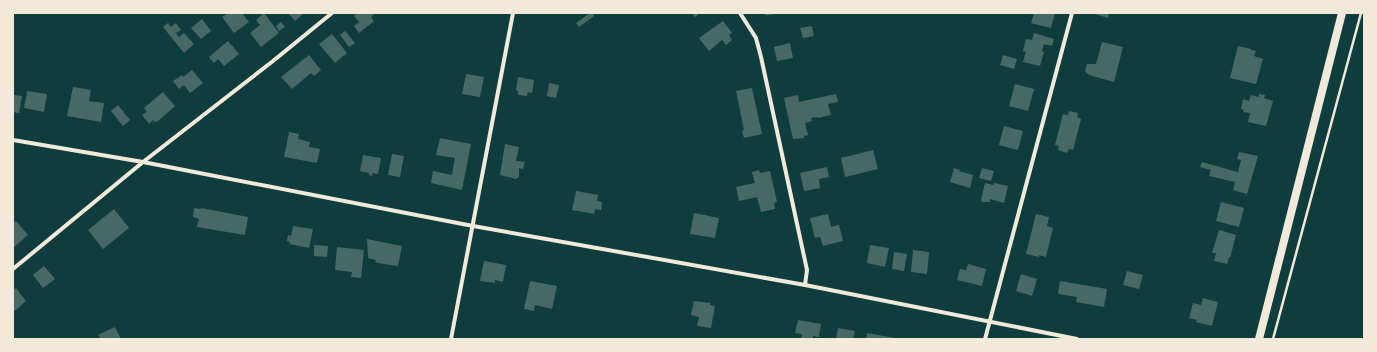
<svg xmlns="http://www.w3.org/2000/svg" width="1377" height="352" font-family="Manrope,sans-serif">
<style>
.building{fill:#486865}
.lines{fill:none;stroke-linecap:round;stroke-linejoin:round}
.path{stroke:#f1e9da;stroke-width:2.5}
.minor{stroke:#f1e9da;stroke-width:4}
.secondary{stroke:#f1e9da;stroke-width:8}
</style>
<rect width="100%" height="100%" fill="#0f3d3e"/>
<g class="building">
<path d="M 228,13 L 242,13 L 249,22 L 234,33 L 222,17 Z"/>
<path d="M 264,13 L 279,33 L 261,47 L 250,33 L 260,25 L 256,20 Z"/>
<path d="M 288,13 L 304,13 L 295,21 Z"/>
<path d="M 357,13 L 375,13 L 371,17 L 374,21 L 359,33 L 354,26 L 359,22 L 354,16 Z"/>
<path d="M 590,13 L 592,13 L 594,16 L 579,27 L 576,23 Z"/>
<path d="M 692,13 L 700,13 L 695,17 Z"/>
<path d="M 765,13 L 775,13 L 775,14 L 766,15 Z"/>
<path d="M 1034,13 L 1055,13 L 1051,28 L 1031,23 Z"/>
<path d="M 1092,13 L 1109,13 L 1108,18 Z"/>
<path d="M 202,19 L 211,31 L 201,39 L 191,28 Z"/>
<path d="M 723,21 L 732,33 L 729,35 L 732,40 L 726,45 L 722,40 L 709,51 L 699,38 Z"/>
<path d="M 281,22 L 285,27 L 279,31 L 276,26 Z"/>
<path d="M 168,23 L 171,27 L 176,23 L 181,30 L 176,33 L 179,37 L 184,33 L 194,44 L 184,53 L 163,27 Z"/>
<path d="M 812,26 L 814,36 L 803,38 L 800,28 Z"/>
<path d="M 345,31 L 355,43 L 349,47 L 340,35 Z"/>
<path d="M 1034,33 L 1054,39 L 1052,46 L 1044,44 L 1042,51 L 1044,52 L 1040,66 L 1023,62 L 1026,52 L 1023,51 L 1026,39 L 1032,40 Z"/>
<path d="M 332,34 L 347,53 L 335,63 L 319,44 Z"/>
<path d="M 228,41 L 239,54 L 224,66 L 218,59 L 214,63 L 209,57 Z"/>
<path d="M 1102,42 L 1123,47 L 1114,82 L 1089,75 L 1085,71 L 1087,64 L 1096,64 Z"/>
<path d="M 790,43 L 793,58 L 777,61 L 774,47 Z"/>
<path d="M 1238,46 L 1251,49 L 1251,50 L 1256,51 L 1254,56 L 1263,59 L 1256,84 L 1230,78 Z"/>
<path d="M 309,55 L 321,70 L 314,76 L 311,73 L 292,89 L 281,77 Z"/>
<path d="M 1003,55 L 1017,59 L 1014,69 L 1000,65 Z"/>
<path d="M 192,70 L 203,83 L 190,93 L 184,85 L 179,89 L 173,81 L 182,75 L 183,77 Z"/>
<path d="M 466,74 L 484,77 L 480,97 L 462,94 Z"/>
<path d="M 518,77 L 534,80 L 532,93 L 528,92 L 527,96 L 518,95 L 518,91 L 516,90 Z"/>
<path d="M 549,83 L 559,85 L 556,98 L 547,96 Z"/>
<path d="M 1015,84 L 1034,89 L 1028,111 L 1009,106 Z"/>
<path d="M 73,87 L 91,90 L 89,101 L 104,103 L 101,122 L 67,116 Z"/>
<path d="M 752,88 L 762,134 L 744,138 L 742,131 L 744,130 L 736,91 Z"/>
<path d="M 27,91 L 47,94 L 44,112 L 24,108 Z"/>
<path d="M 163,92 L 175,106 L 158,121 L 155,122 L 153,120 L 149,124 L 142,115 L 147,112 L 144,108 Z"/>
<path d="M 836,94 L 838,102 L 828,104 L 831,115 L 818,118 L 818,117 L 811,118 L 812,121 L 805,123 L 808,135 L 804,136 L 804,138 L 793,139 L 784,98 L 798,95 L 799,102 Z"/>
<path d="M 1259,94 L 1265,95 L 1264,98 L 1273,101 L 1266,126 L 1248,122 L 1250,113 L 1243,112 L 1244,110 L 1241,109 L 1243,99 L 1249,101 L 1251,95 L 1259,97 Z"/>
<path d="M 14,95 L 22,96 L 19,113 L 13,112 Z"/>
<path d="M 118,105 L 130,120 L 123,126 L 111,111 Z"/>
<path d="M 1069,111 L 1078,113 L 1077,117 L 1081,119 L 1073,150 L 1069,149 L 1067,153 L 1058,150 L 1059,146 L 1055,145 L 1063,114 L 1068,115 Z"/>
<path d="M 1004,126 L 1023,131 L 1018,150 L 999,145 Z"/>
<path d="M 289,132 L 299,134 L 298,139 L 310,142 L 309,147 L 320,149 L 317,163 L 284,157 Z"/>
<path d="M 440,138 L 471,144 L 462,190 L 431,183 L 433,171 L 452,175 L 454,163 L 455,158 L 436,155 Z"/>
<path d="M 505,144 L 519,147 L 516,161 L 525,162 L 523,169 L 519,168 L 519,177 L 516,179 L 500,175 Z"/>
<path d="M 873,150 L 878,169 L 845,177 L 841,158 Z"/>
<path d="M 1239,152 L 1258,156 L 1247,194 L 1233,190 L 1235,182 L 1209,176 L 1211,170 L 1200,167 L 1202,162 L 1238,172 L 1241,160 L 1237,159 Z"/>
<path d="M 392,154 L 404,156 L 400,177 L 388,175 Z"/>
<path d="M 363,155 L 381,158 L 378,174 L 373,173 L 372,176 L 369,175 L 369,173 L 360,171 Z"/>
<path d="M 827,167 L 829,177 L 819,179 L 820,188 L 804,191 L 800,173 Z"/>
<path d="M 954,168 L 960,170 L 959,171 L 973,175 L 970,188 L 950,182 Z"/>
<path d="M 982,168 L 994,171 L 991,181 L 979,178 Z"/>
<path d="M 759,170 L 760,173 L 770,171 L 777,202 L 774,203 L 775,209 L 761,212 L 757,197 L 739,201 L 736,187 L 755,183 L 752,172 Z"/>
<path d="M 985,183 L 993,185 L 994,183 L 1008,186 L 1004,203 L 990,199 L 990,202 L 982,202 L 981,200 Z"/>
<path d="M 576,191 L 598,195 L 597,201 L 602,202 L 601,210 L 595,209 L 594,214 L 572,210 Z"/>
<path d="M 1221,202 L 1244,208 L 1239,227 L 1216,221 Z"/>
<path d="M 194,208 L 201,209 L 201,208 L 248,217 L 245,235 L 197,227 L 199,219 L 193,217 Z"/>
<path d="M 114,209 L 129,228 L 103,249 L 88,230 Z"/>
<path d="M 694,213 L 719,218 L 715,238 L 690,234 Z"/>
<path d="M 828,214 L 831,227 L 839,225 L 843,241 L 823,246 L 820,237 L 815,238 L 810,218 Z"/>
<path d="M 1036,214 L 1049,217 L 1047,226 L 1053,228 L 1046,257 L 1039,255 L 1039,257 L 1026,254 Z"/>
<path d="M 16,221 L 28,235 L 13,248 L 13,223 Z"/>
<path d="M 293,226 L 313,229 L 309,248 L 290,244 L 290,242 L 287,241 L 288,235 L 291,236 Z"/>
<path d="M 1219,230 L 1236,235 L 1230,258 L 1229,257 L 1227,264 L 1214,261 L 1216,253 L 1212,253 Z"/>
<path d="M 367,239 L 402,246 L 398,266 L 383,264 L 375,262 L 376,260 L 368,258 Z"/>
<path d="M 314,245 L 328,246 L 327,257 L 314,256 Z"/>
<path d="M 870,245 L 889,248 L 885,267 L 867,263 Z"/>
<path d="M 337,247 L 364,250 L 361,278 L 351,277 L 352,272 L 335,270 Z"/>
<path d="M 913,250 L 929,252 L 927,274 L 911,272 Z"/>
<path d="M 894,252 L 907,254 L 904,271 L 892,269 Z"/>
<path d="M 484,261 L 506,265 L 503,282 L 495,280 L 495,283 L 480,281 Z"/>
<path d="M 968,264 L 986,269 L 982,286 L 957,280 L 960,269 L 966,270 Z"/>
<path d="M 44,266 L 55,279 L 43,288 L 33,275 Z"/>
<path d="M 1127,271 L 1143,275 L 1139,289 L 1123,285 Z"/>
<path d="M 1021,274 L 1037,279 L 1032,296 L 1016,291 Z"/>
<path d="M 530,281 L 557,286 L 552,309 L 535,305 L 534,311 L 524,309 Z"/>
<path d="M 1060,281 L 1107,289 L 1104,307 L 1076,302 L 1077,297 L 1058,294 Z"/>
<path d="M 16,288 L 26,301 L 15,311 L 13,308 L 13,290 Z"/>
<path d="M 1203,298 L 1218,302 L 1212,326 L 1196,322 L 1197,320 L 1189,318 L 1193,303 L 1201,305 Z"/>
<path d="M 694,301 L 711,303 L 710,305 L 715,306 L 711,328 L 697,326 L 699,317 L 691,315 Z"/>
<path d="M 798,320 L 821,324 L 819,337 L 813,336 L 813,339 L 801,339 L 802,334 L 795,333 Z"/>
<path d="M 115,327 L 121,339 L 101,339 L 98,335 Z"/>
<path d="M 838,328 L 855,331 L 853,339 L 836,339 Z"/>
<path d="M 867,333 L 895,338 L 895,339 L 866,339 Z"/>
</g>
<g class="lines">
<path class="path" d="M 1273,339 L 1361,13"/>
<g class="minor">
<path d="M 740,13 L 756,38 L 761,57 L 807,270 L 805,285"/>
<path d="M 13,140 L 143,162 L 473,226 L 805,285 L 1077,339"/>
<path d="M 13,269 L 143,162 L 273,61 L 332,13"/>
<path d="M 451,339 L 513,13"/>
<path d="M 985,339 L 1072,13"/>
</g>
<path class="secondary" d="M 1259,339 L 1342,13"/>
</g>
<rect width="1377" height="352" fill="none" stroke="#f1e9da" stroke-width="28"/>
</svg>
